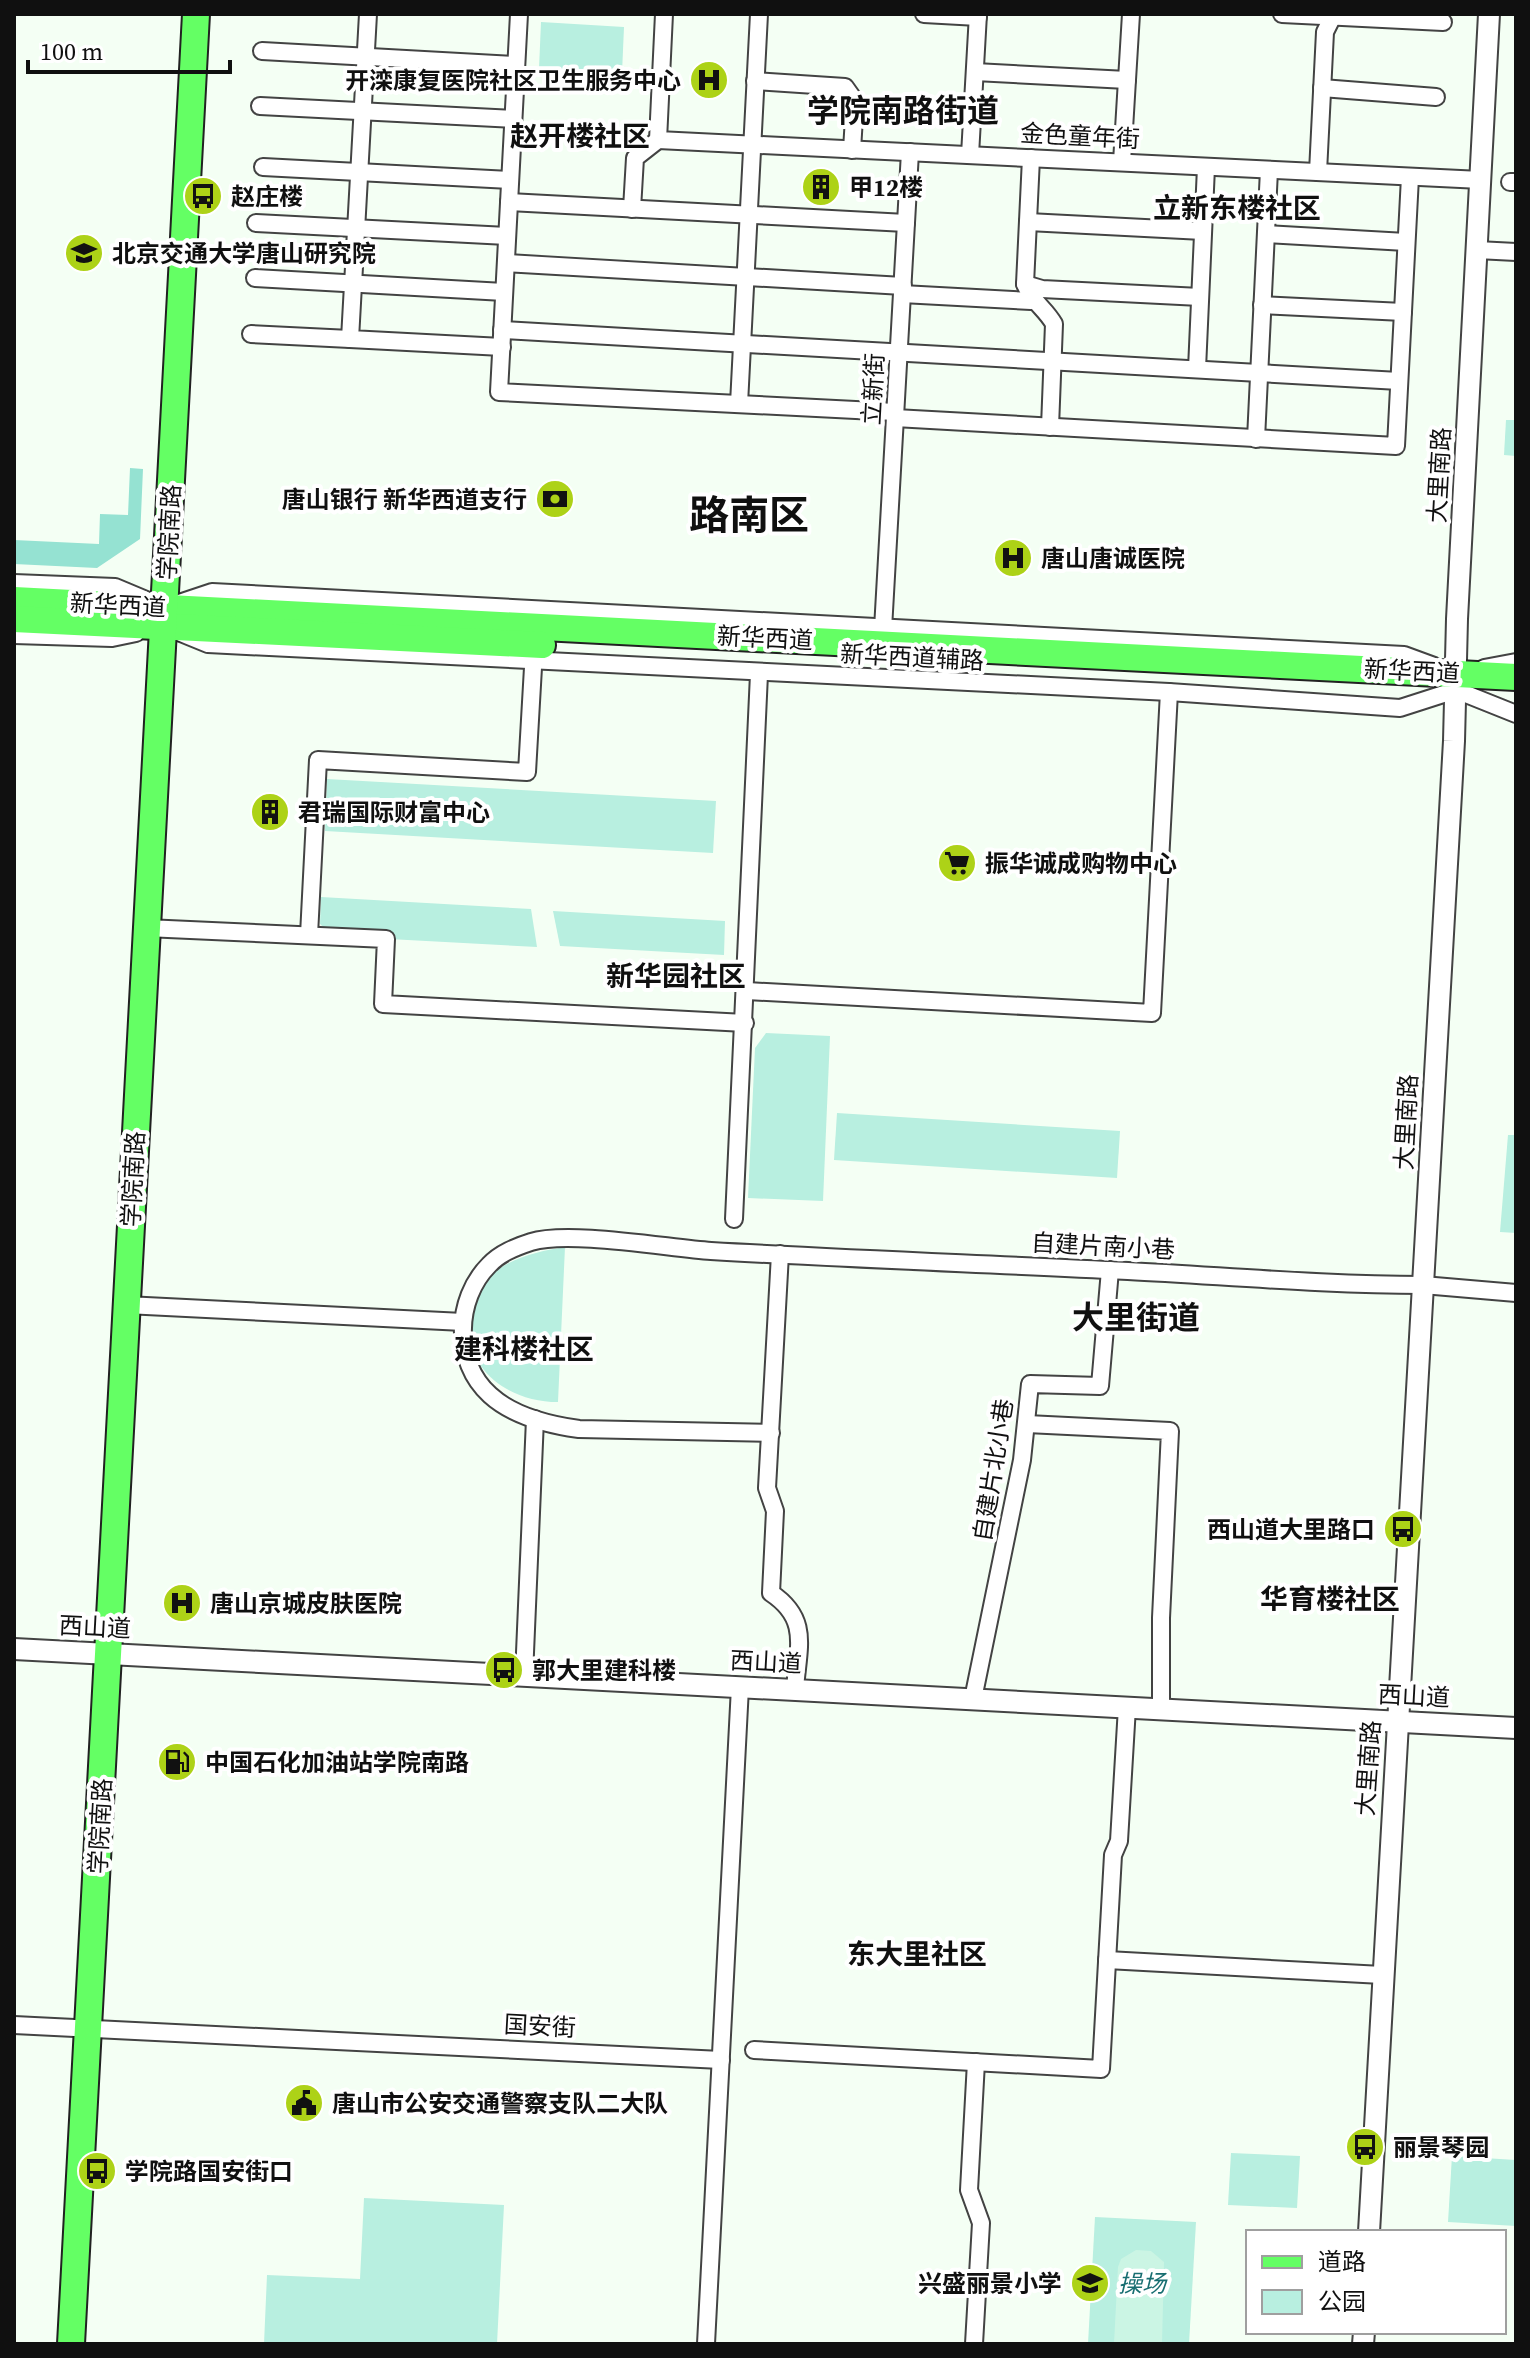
<svg xmlns="http://www.w3.org/2000/svg" width="1530" height="2358" font-family="'Source Serif 4','Noto Sans SC',serif">
<style>
.green{fill:#b8efe0}
.forest{fill:#95e2d2}
.pitch{fill:#cbf5e4}
.lines{fill:none;stroke-linecap:round;stroke-linejoin:round}
.minor-casing{stroke:#434343;stroke-width:20}
.tertiary-casing{stroke:#434343;stroke-width:24}
.primary-casing{stroke:#212121;stroke-width:30}
.minor{stroke:#fff;stroke-width:16}
.tertiary{stroke:#fff;stroke-width:20}
.primary{stroke:#64ff64;stroke-width:26}
.labels{text-anchor:middle;dominant-baseline:central;stroke-width:8;stroke-linejoin:round;paint-order:stroke}
.poi-label{font-size:24px;font-weight:bold;fill:#101010;stroke:#fff;text-anchor:start}
.street-label{font-size:24px;fill:#101010;stroke:#fff}
.park-label{font-size:24px;font-style:italic;fill:#186e71;stroke:#fff}
.quarter-label{font-size:28px;font-weight:bold;fill:#101010;stroke:#fff}
.district-label{font-size:32px;font-weight:bold;fill:#101010;stroke:#fff}
.town-label{font-size:40px;font-weight:bold;fill:#101010;stroke:#fff}
</style>
<rect width="100%" height="100%" fill="#f4fff4"/>
<g class="green">
<path d="M 541,22 L 624,27 L 622,73 L 539,69 Z"/>
<path d="M 1506,420 L 1516,420 L 1516,456 L 1504,455 Z"/>
<path d="M 327,779 L 716,801 L 713,853 L 325,831 Z"/>
<path d="M 321,897 L 531,909 L 537,947 L 333,936 L 320,924 Z"/>
<path d="M 553,911 L 725,921 L 724,955 L 560,946 Z"/>
<path d="M 766,1033 L 830,1036 L 823,1201 L 748,1198 L 755,1048 Z"/>
<path d="M 837,1113 L 1120,1131 L 1117,1178 L 834,1160 Z"/>
<path d="M 1508,1135 L 1516,1135 L 1516,1233 L 1500,1232 Z"/>
<path d="M 565,1247 L 558,1402 C 504,1402 453,1362 475,1303 C 480,1289 492,1272 505,1265 C 523,1255 545,1250 565,1247 Z"/>
<path d="M 1231,2153 L 1300,2156 L 1297,2208 L 1228,2205 Z"/>
<path d="M 1452,2156 L 1516,2160 L 1516,2226 L 1448,2222 Z"/>
<path d="M 364,2198 L 504,2205 L 497,2344 L 264,2344 L 267,2275 L 360,2279 Z"/>
<path d="M 1095,2217 L 1196,2222 L 1189,2344 L 1088,2344 Z"/>
</g>
<path class="forest" d="M 130,468 L 143,469 L 140,539 L 97,568 L 14,564 L 14,540 L 99,544 L 100,514 L 128,515 Z"/>
<path class="pitch" d="M 1136,2250 L 1151,2251 L 1164,2262 L 1162,2344 L 1114,2344 L 1118,2267 L 1121,2259 Z"/>
<g class="lines">
<defs>
<g id="minor">
<path d="M 368,14 L 350,339 L 502,347"/>
<path d="M 519,14 L 499,392 L 895,412"/>
<path d="M 664,14 L 658,140 L 1481,180"/>
<path d="M 924,14 L 978,17"/>
<path d="M 1282,14 L 1443,22"/>
<path d="M 262,51 L 516,65"/>
<path d="M 975,72 L 1127,80"/>
<path d="M 755,81 L 845,87 L 855,101 L 852,150"/>
<path d="M 1322,88 L 1436,97"/>
<path d="M 260,106 L 513,119"/>
<path d="M 970,155 L 978,14"/>
<path d="M 1031,158 L 1025,284 C 1032,302 1045,308 1054,324 L 1050,427"/>
<path d="M 1122,162 L 1131,14"/>
<path d="M 263,167 L 510,180"/>
<path d="M 1318,172 L 1325,32 L 1334,14"/>
<path d="M 1510,182 L 1516,182"/>
<path d="M 509,202 L 906,223"/>
<path d="M 632,209 L 635,158 L 658,140"/>
<path d="M 1028,222 L 1203,231"/>
<path d="M 256,223 L 507,236"/>
<path d="M 1266,234 L 1406,242"/>
<path d="M 1477,250 L 1516,252"/>
<path d="M 506,263 L 903,286"/>
<path d="M 255,278 L 504,292"/>
<path d="M 1025,284 L 1042,289 L 1200,297"/>
<path d="M 902,294 L 1031,301"/>
<path d="M 1262,305 L 1403,312"/>
<path d="M 502,330 L 1399,381"/>
<path d="M 251,334 L 350,339"/>
<path d="M 1197,369 L 1206,167"/>
<path d="M 739,404 L 759,14"/>
<path d="M 895,418 L 1396,446 L 1410,177"/>
<path d="M 1256,439 L 1269,170"/>
<path d="M 14,583 L 115,587 L 146,600"/>
<path d="M 179,603 L 212,592 L 1404,655 L 1434,666"/>
<path d="M 883,629 L 910,152"/>
<path d="M 181,633 L 208,644 L 1169,692 L 1400,708 L 1456,690 L 1516,714"/>
<path d="M 14,635 L 112,638 L 136,633"/>
<path d="M 1484,668 L 1516,662"/>
<path d="M 146,928 L 386,939 L 383,1004 L 745,1023"/>
<path d="M 309,935 L 318,760 L 527,772 L 534,650"/>
<path d="M 747,991 L 1152,1013 L 1169,692"/>
<path d="M 734,1219 L 759,674"/>
<path d="M 780,1254 L 767,1488 L 775,1511 L 771,1593 C 810,1619 798,1647 795,1689"/>
<path d="M 126,1305 L 463,1322"/>
<path d="M 1027,1424 L 1170,1431 L 1161,1618 L 1161,1708"/>
<path d="M 771,1433 L 579,1429 C 550,1425 513,1416 490,1395 C 453,1362 455,1299 489,1265 C 500,1253 516,1247 531,1242 C 568,1230 668,1248 711,1251 C 850,1259 989,1264 1128,1271 C 1226,1276 1325,1285 1423,1285 L 1516,1293"/>
<path d="M 524,1676 L 535,1419"/>
<path d="M 973,1699 L 1022,1460 L 1030,1384 L 1100,1386 L 1110,1270"/>
<path d="M 1107,1960 L 1382,1975"/>
<path d="M 14,2025 L 721,2060"/>
<path d="M 754,2050 L 1101,2069 L 1113,1855 L 1119,1841 L 1127,1707"/>
<path d="M 706,2344 L 740,1687"/>
<path d="M 974,2344 L 981,2223 L 969,2190 L 976,2062"/>
</g>
<g id="tertiary">
<path d="M 14,1649 L 1516,1728"/>
<path d="M 1369,2232 L 1454,741 L 1457,619 L 1489,14"/>
<path d="M 1363,2344 L 1364,2332"/>
</g>
<g id="primary">
<path d="M 14,600 L 1516,677"/>
<path d="M 14,619 L 542,645"/>
<path d="M 71,2344 L 196,14"/>
</g>
</defs>
<use href="#minor" class="minor-casing"/>
<use href="#tertiary" class="tertiary-casing"/>
<use href="#primary" class="primary-casing"/>
<use href="#minor" class="minor"/>
<use href="#tertiary" class="tertiary"/>
<use href="#primary" class="primary"/>
</g>
<defs>
<symbol id="hospital-disc" viewBox="-11 -11 22 22"><circle r="9.5" fill="#add217" stroke="#fff"/><path d="M-5-5h3v3.5h4V-5h3V5h-3V1.5h-4V5h-3Z" fill="#111"/></symbol>
<symbol id="building-disc" viewBox="-11 -11 22 22"><circle r="9.5" fill="#add217" stroke="#fff"/><path d="M-4-6H4V6H1V3H-1V6H-4ZM-2.5-4.3h1.7v1.8h-1.7ZM.8-4.3h1.7v1.8H.8ZM-2.5-1h1.7V.8h-1.7ZM.8-1h1.7V.8H.8Z" fill="#111"/></symbol>
<symbol id="bus-disc" viewBox="-11 -11 22 22"><circle r="9.5" fill="#add217" stroke="#fff"/><path d="M-5-6H5V4H4V6H2V4H-2V6H-4V4H-5ZM-3.5-4V0h7V-4ZM-3.5 1.2v1.5H-2V1.2ZM2 1.2v1.5H3.5V1.2Z" fill="#111"/></symbol>
<symbol id="university-disc" viewBox="-11 -11 22 22"><circle r="9.5" fill="#add217" stroke="#fff"/><path d="M0-5L7-2L0 1L-7-2ZM-4 1L0 2.5L4 1V4Q0 6-4 4Z" fill="#111"/></symbol>
<symbol id="bank-disc" viewBox="-11 -11 22 22"><circle r="9.5" fill="#add217" stroke="#fff"/><path d="M-6-4H6V4H-6ZM0-2.3a2.3 2.3 0 1 0 0 4.6a2.3 2.3 0 1 0 0-4.6Z" fill="#111"/></symbol>
<symbol id="supermarket-disc" viewBox="-11 -11 22 22"><circle r="9.5" fill="#add217" stroke="#fff"/><path d="M-6-5.5h2.5l.6 2H6L4.5 2H-2.5L-4.4-4H-6ZM-1.5 3.2a1.3 1.3 0 1 0 .1 0ZM3 3.2a1.3 1.3 0 1 0 .1 0Z" fill="#111"/></symbol>
<symbol id="fuel-disc" viewBox="-11 -11 22 22"><circle r="9.5" fill="#add217" stroke="#fff"/><path d="M-5.5-6h7V0h2V4h1.3V-2.5L3-4.5l.8-.8L6-3V5H2.5V1h-1V6h-7ZM-4.2-4.7v3.2H.2V-4.7Z" fill="#111"/></symbol>
<symbol id="civic-disc" viewBox="-11 -11 22 22"><circle r="9.5" fill="#add217" stroke="#fff"/><path d="M-.6-6.5H3V-4.5H.6V-3L4-1V1h2V6H-6V1h2V-1L-.6-3ZM-1.2 2.5V6h2.4V2.5Z" fill="#111"/></symbol>
<symbol id="school-disc" viewBox="-11 -11 22 22"><circle r="9.5" fill="#add217" stroke="#fff"/><path d="M0-5L7-2L0 1L-7-2ZM-4 1L0 2.5L4 1V4Q0 6-4 4Z" fill="#111"/></symbol>
</defs>
<g fill-rule="evenodd">
<use href="#hospital-disc" x="687" y="58" width="44" height="44"/>
<use href="#building-disc" x="799" y="165" width="44" height="44"/>
<use href="#bus-disc" x="181" y="174" width="44" height="44"/>
<use href="#university-disc" x="62" y="231" width="44" height="44"/>
<use href="#bank-disc" x="533" y="477" width="44" height="44"/>
<use href="#hospital-disc" x="991" y="536" width="44" height="44"/>
<use href="#building-disc" x="248" y="790" width="44" height="44"/>
<use href="#supermarket-disc" x="935" y="841" width="44" height="44"/>
<use href="#bus-disc" x="1381" y="1507" width="44" height="44"/>
<use href="#hospital-disc" x="160" y="1581" width="44" height="44"/>
<use href="#bus-disc" x="482" y="1648" width="44" height="44"/>
<use href="#fuel-disc" x="155" y="1740" width="44" height="44"/>
<use href="#civic-disc" x="282" y="2081" width="44" height="44"/>
<use href="#bus-disc" x="1343" y="2125" width="44" height="44"/>
<use href="#bus-disc" x="75" y="2149" width="44" height="44"/>
<use href="#school-disc" x="1068" y="2261" width="44" height="44"/>
</g>
<g class="labels">
<g class="poi-label">
<text x="681" y="80" text-anchor="end">开滦康复医院社区卫生服务中心</text>
<text x="849" y="187">甲12楼</text>
<text x="231" y="196">赵庄楼</text>
<text x="112" y="253">北京交通大学唐山研究院</text>
<text x="527" y="499" text-anchor="end">唐山银行 新华西道支行</text>
<text x="1041" y="558">唐山唐诚医院</text>
<text x="298" y="812">君瑞国际财富中心</text>
<text x="985" y="863">振华诚成购物中心</text>
<text x="1375" y="1529" text-anchor="end">西山道大里路口</text>
<text x="210" y="1603">唐山京城皮肤医院</text>
<text x="532" y="1670">郭大里建科楼</text>
<text x="205" y="1762">中国石化加油站学院南路</text>
<text x="332" y="2103">唐山市公安交通警察支队二大队</text>
<text x="1393" y="2147">丽景琴园</text>
<text x="125" y="2171">学院路国安街口</text>
<text x="1062" y="2283" text-anchor="end">兴盛丽景小学</text>
</g>
<g class="street-label">
<text transform="translate(1080 136) rotate(3)">金色童年街</text>
<text transform="translate(873 389) rotate(-87)">立新街</text>
<text transform="translate(1439 475) rotate(-87)">大里南路</text>
<text transform="translate(169 532) rotate(-87)">学院南路</text>
<text transform="translate(118 605) rotate(3)">新华西道</text>
<text transform="translate(765 638) rotate(3)">新华西道</text>
<text transform="translate(912 657) rotate(3)">新华西道辅路</text>
<text transform="translate(1412 671) rotate(3)">新华西道</text>
<text transform="translate(1406 1122) rotate(-87)">大里南路</text>
<text transform="translate(133 1179) rotate(-87)">学院南路</text>
<text transform="translate(1103 1246) rotate(3)">自建片南小巷</text>
<text transform="translate(993 1470) rotate(-81)">自建片北小巷</text>
<text transform="translate(95 1627) rotate(3)">西山道</text>
<text transform="translate(766 1662) rotate(3)">西山道</text>
<text transform="translate(1414 1696) rotate(3)">西山道</text>
<text transform="translate(1368 1768) rotate(-86)">大里南路</text>
<text transform="translate(100 1826) rotate(-87)">学院南路</text>
<text transform="translate(540 2026) rotate(3)">国安街</text>
</g>
<g class="park-label">
<text x="1142" y="2283">操场</text>
</g>
<g class="quarter-label">
<text x="580" y="136">赵开楼社区</text>
<text x="1237" y="208">立新东楼社区</text>
<text x="676" y="976">新华园社区</text>
<text x="524" y="1349">建科楼社区</text>
<text x="1330" y="1599">华育楼社区</text>
<text x="917" y="1954">东大里社区</text>
</g>
<g class="district-label">
<text x="903" y="111">学院南路街道</text>
<text x="1136" y="1318">大里街道</text>
</g>
<g class="town-label">
<text x="749" y="515">路南区</text>
</g>
</g>
<rect width="1530" height="2358" fill="none" stroke="#101010" stroke-width="32"/>
<rect x="1246" y="2230" width="260" height="104" fill="#ffffff" stroke="#9f9f9f" stroke-width="2"/>
<rect x="1262" y="2256" width="40" height="12" fill="#64ff64" stroke="#9f9f9f" stroke-width="2"/>
<text x="1318" y="2270" font-size="24" fill="#101010">道路</text>
<rect x="1262" y="2290" width="40" height="24" fill="#b8efe0" stroke="#9f9f9f" stroke-width="2"/>
<text x="1318" y="2310" font-size="24" fill="#101010">公园</text>
<path d="M28 60v12h202v-12" fill="none" stroke="#101010" stroke-width="4"/>
<text x="40" y="60" font-size="24" fill="#101010" stroke="#ffffff" stroke-width="6" paint-order="stroke">100 m</text>
</svg>
